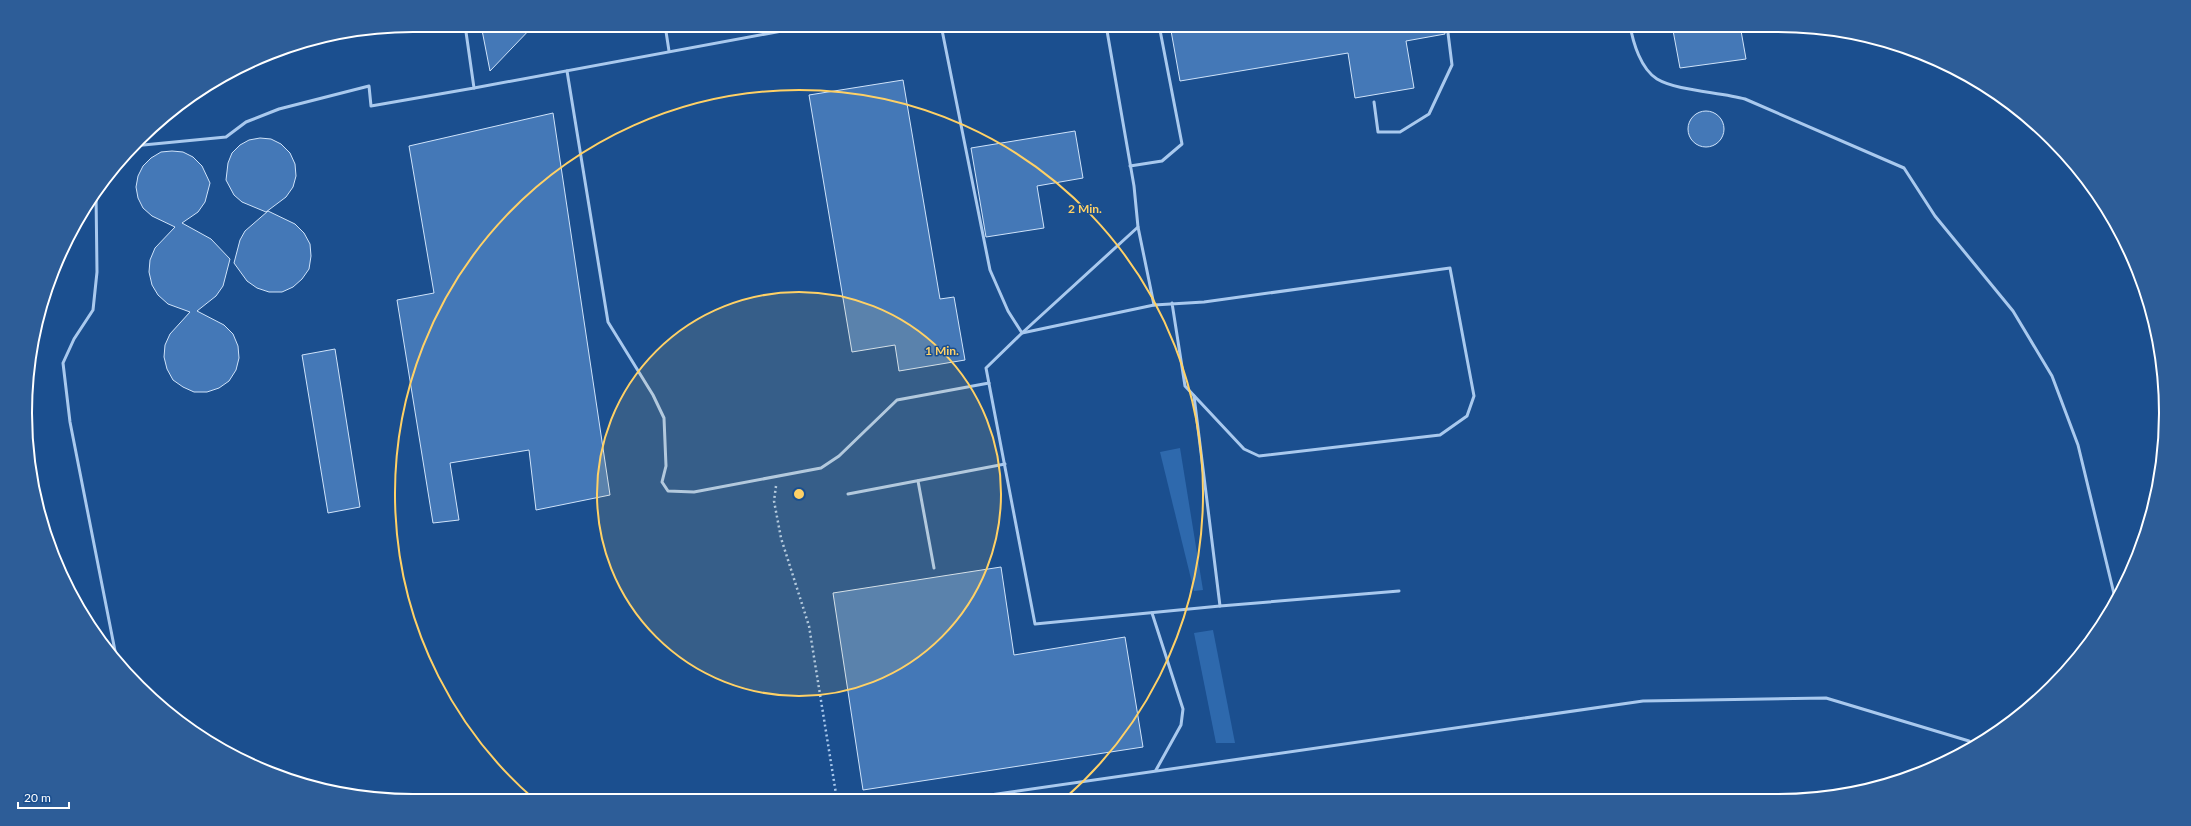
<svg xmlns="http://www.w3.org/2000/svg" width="2191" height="826" font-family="Lato,sans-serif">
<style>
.green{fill:#2e69ad}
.building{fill:#4478b7;stroke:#cfe3fa}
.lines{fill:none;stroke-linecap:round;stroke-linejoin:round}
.path{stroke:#a9c9ee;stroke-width:2.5;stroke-dasharray:2 3;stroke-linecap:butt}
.lane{stroke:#a9c9ee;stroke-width:3}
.ring{fill:none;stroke:#ffd166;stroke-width:2}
.rim{fill:none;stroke:#fff;stroke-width:2}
.centre{fill:#ffd166;stroke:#1b4f8f;stroke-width:2}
.ring-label{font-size:12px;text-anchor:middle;font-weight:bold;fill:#ffd166;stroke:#1b4f8f;stroke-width:3;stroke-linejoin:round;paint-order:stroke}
</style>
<rect width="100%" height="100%" fill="#1b4f8f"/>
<g class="green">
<path d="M 1180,448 L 1203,590 L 1194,591 L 1160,452 Z"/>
<path d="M 1213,630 L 1235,743 L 1216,743 L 1194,633 Z"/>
</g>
<g class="building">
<path d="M 481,25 L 534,25 L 490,71 Z"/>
<path d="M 1170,25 L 1444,25 L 1445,34 L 1406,41 L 1414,88 L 1355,98 L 1348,53 L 1180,81 Z"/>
<path d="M 1672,25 L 1740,25 L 1746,59 L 1680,68 Z"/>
<path d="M 903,80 L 940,299 L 954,297 L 965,360 L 899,371 L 895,345 L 852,352 L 809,95 Z"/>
<circle cx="1706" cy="129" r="18"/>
<path d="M 553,113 L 610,495 L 536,510 L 529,450 L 450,463 L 459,520 L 433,523 L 397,300 L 434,293 L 409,146 Z"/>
<path d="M 1075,131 L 1083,178 L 1037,186 L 1044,228 L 986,237 L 971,148 Z"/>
<path d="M 260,138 L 271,139 L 281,144 L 290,153 L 295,164 L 296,176 L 293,187 L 286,197 L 266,212 L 242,202 L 234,195 L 226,180 L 228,163 L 232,153 L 240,145 L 249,140 Z"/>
<path d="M 172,151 L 183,152 L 193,157 L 202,166 L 210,183 L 205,202 L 198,212 L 182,223 L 211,239 L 230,259 L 223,286 L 216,296 L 197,311 L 224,325 L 233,334 L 238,346 L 239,358 L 236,370 L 229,381 L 219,388 L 207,392 L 194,392 L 183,387 L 173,380 L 167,369 L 164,357 L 165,345 L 170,334 L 190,312 L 168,304 L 158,295 L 152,285 L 149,272 L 150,260 L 155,248 L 175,227 L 152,216 L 143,208 L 138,198 L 136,187 L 138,176 L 143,166 L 151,158 L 161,152 Z"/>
<path d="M 268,211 L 295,224 L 304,233 L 310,244 L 311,256 L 309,269 L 302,279 L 293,287 L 282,292 L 269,292 L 257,288 L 247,281 L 234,263 L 240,240 L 245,231 Z"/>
<path d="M 335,349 L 360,507 L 328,513 L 302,355 Z"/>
<path d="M 1001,567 L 1014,655 L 1125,637 L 1143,747 L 863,790 L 833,593 Z"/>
</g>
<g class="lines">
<path class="path" d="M 776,486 L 774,501 L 781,538 L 809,626 L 837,800"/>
<g class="lane">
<path d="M 665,25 L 669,51"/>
<path d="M 941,25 L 990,270 L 1008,311 L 1022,333 L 1138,227 L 1134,186 L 1106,25"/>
<path d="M 1630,25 C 1633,43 1641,69 1657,79 C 1677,91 1721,92 1745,99 L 1904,168 L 1935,216 L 2013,311 L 2052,376 L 2078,445 L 2116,602"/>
<path d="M 567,71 L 608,322 L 653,395 L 664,418 L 666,466 L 662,482 L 668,491 L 694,492 L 821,468 L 839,456 L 897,400 L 989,383"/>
<path d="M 474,88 L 814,25"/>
<path d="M 1374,102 L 1378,132 L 1400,132 L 1429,114 L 1452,65 L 1447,25"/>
<path d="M 133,146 L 226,137 L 246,122 L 279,109 L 369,86 L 371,106 L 474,88 L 465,25"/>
<path d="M 1130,166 L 1162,161 L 1182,144 L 1159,25"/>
<path d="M 96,193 L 97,272 L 93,310 L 74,339 L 63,363 L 70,422 L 117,661"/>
<path d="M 1138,227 L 1154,305 L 1204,302 L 1450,268 L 1474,396 L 1467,416 L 1440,435 L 1259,456 L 1244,449 L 1185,386 L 1172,303"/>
<path d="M 1154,305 L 1022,333 L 986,368 L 1035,624 L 1220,606"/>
<path d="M 1194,396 L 1220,606 L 1399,591"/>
<path d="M 918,481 L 934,568"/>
<path d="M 848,494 L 1005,464"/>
<path d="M 1152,613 L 1183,709 L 1181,725 L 1156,770"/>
<path d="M 955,800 L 1643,701 L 1826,698 L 1969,741 L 1973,745"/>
</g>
</g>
<circle cx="799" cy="494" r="202" fill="#ffd166" fill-opacity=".12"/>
<g class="ring">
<circle cx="799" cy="494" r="202"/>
<path d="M534 799A404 404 0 1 1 1064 799"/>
</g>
<path d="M0 0H2191V826H0ZM413 32H1778A381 381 0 0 1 2159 413V413A381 381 0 0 1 1778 794H413A381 381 0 0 1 32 413V413A381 381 0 0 1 413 32Z" fill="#2d5d98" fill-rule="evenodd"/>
<path class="rim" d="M413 32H1778A381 381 0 0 1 2159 413V413A381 381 0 0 1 1778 794H413A381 381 0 0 1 32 413V413A381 381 0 0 1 413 32Z"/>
<circle cx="799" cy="494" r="6" class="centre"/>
<g class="ring-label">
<text x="1085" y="213">2 Min.</text>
<text x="942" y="355">1 Min.</text>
</g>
<path d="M18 802v6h51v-6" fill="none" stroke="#ffffff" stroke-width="2"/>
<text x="24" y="802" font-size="12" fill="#ffffff" stroke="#1b4f8f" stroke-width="3" paint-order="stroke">20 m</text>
</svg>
